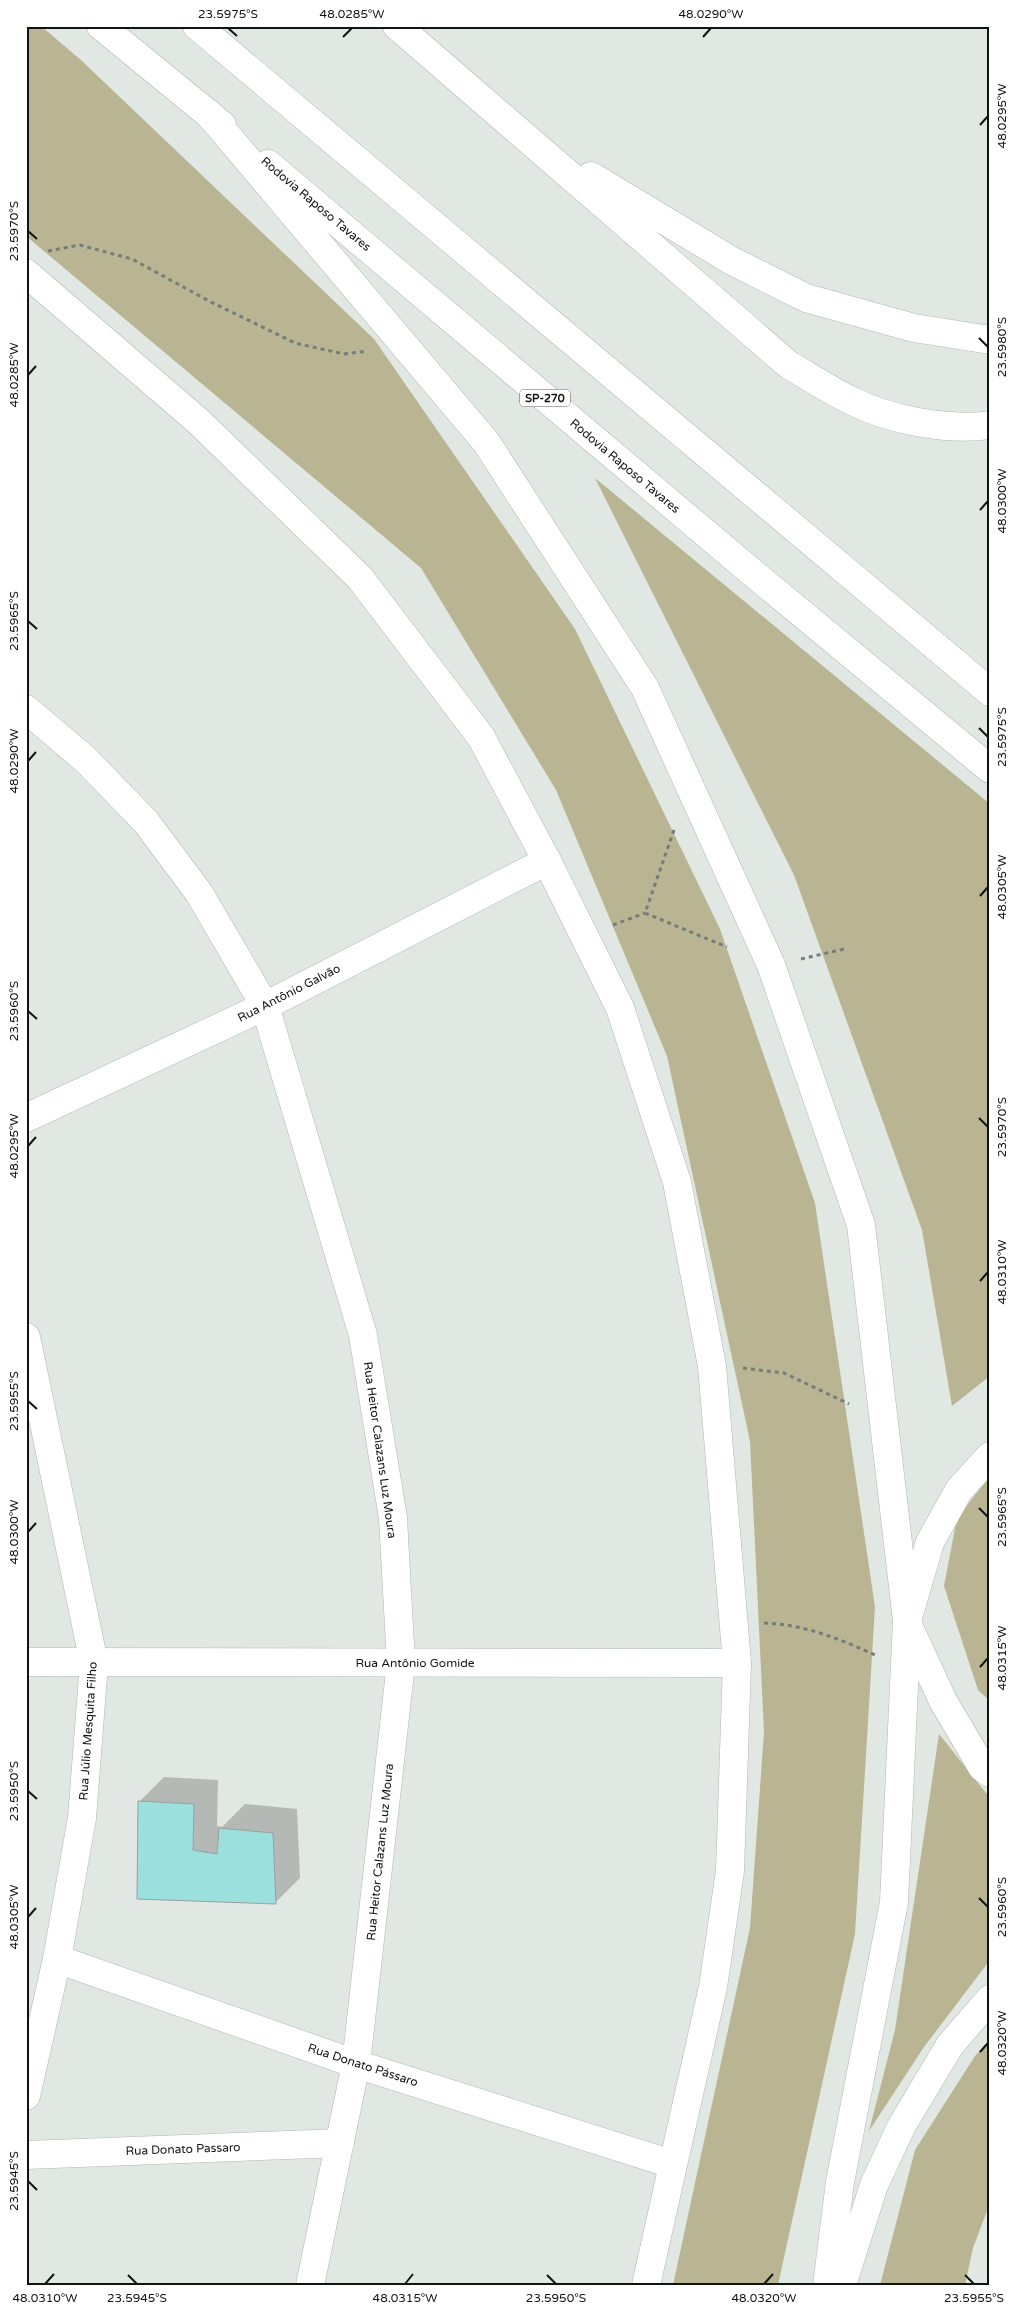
<svg xmlns="http://www.w3.org/2000/svg" width="1016" height="2311" font-family="'Varela Round',sans-serif">
<style>
.green{fill:#b9b592}
.shadow{fill:#0003}
.building{fill:#9ce0de;stroke:#98a0a0}
.lines{fill:none;stroke-linecap:round;stroke-linejoin:round}
.street-casing{stroke:#b0b7b3;stroke-width:29}
.primary-casing{stroke:#b0b7b3;stroke-width:29}
.highway-casing{stroke:#b0b7b3;stroke-width:29}
.path{stroke:#777c79;stroke-width:3;stroke-dasharray:4 4;stroke-linecap:butt}
.street{stroke:#fff;stroke-width:28}
.primary{stroke:#fff;stroke-width:28}
.highway{stroke:#fff;stroke-width:28}
.ticks{fill:none;stroke:#111413;stroke-width:2}
.labels{text-anchor:middle;dominant-baseline:central;stroke-width:5;stroke-linejoin:round;paint-order:stroke}
.shield{fill:#fff;stroke:#585a5a;stroke-width:1}
.shield-label{font-size:11px;font-weight:bold;fill:#111413}
.street-label{font-size:12px;fill:#111413;stroke:#fff}
.neatline{fill:none;stroke:#111413;stroke-width:2}
.ticks-label{font-size:12px;text-anchor:middle;fill:#111413}
</style>
<rect width="100%" height="100%" fill="#e1e8e4"/>
<g class="green">
<path d="M 26,26 L 41,26 L 82,61 L 374,339 L 575,629 L 720,929 L 815,1203 L 875,1607 L 855,1934 L 778,2285 L 673,2285 L 750,1928 L 764,1732 L 750,1441 L 667,1056 L 556,790 L 421,568 L 26,236 Z"/>
<path d="M 595,478 L 990,804 L 990,1376 L 952,1406 L 922,1230 L 794,875 Z"/>
<path d="M 990,1476 L 990,1701 L 978,1690 L 944,1586 L 957,1518 Z"/>
<path d="M 939,1734 L 990,1798 L 990,1960 L 924,2047 L 869,2131 L 895,2030 Z"/>
<path d="M 990,2039 L 990,2203 L 973,2248 L 965,2285 L 880,2285 L 915,2150 L 975,2056 Z"/>
</g>
<path class="shadow" d="M 164,1777 L 218,1780 L 217,1826 L 222,1827 L 245,1804 L 297,1809 L 300,1878 L 275,1903 L 138,1898 L 139,1802 Z"/>
<path class="building" d="M 138,1801 L 194,1804 L 193,1850 L 217,1854 L 219,1828 L 273,1833 L 276,1904 L 137,1899 Z"/>
<g class="lines">
<defs>
<g id="street">
<path d="M 397,26 L 789,365 C 810,377 831,391 852,401 C 890,420 948,431 990,425"/>
<path d="M 591,176 L 732,261 L 806,298 L 914,328 L 990,340"/>
<path d="M 26,273 L 198,421 L 360,578 L 481,737 L 547,861 L 620,1008 L 677,1182 L 712,1366 L 737,1663 L 730,1871 L 713,1987 L 646,2285"/>
<path d="M 26,709 L 86,760 L 146,822 L 199,893 L 265,1006 L 363,1335 L 393,1518 L 401,1663 L 356,2064 L 310,2285"/>
<path d="M 26,1118 L 265,1006 L 547,861"/>
<path d="M 26,1337 L 94,1663 L 82,1818 L 57,1959 L 26,2096"/>
<path d="M 26,1662 L 737,1663"/>
<path d="M 57,1959 L 356,2064 L 672,2164"/>
<path d="M 26,2155 L 340,2143"/>
</g>
<g id="primary">
<path d="M 908,1625 L 943,1701 L 982,1767 L 990,1773"/>
<path d="M 827,2285 L 840,2182 L 894,1902 L 907,1621 L 930,1542 L 959,1490 L 990,1456"/>
<path d="M 842,2285 L 874,2185 L 901,2127 L 950,2045 L 990,1999"/>
</g>
<g id="highway">
<path d="M 101,26 L 222,125"/>
<path d="M 197,26 L 990,692"/>
<path d="M 209,114 L 486,442 L 645,688 L 771,965 L 861,1225 L 907,1621"/>
<path d="M 268,164 L 754,574 L 990,769"/>
</g>
</defs>
<use href="#street" class="street-casing"/>
<use href="#primary" class="primary-casing"/>
<use href="#highway" class="highway-casing"/>
<g class="path">
<path d="M 48,251 L 80,245 L 132,259 L 207,300 L 295,343 L 344,354 L 367,351"/>
<path d="M 674,830 L 645,913 L 727,947"/>
<path d="M 613,925 L 645,913"/>
<path d="M 801,959 L 844,949"/>
<path d="M 743,1368 L 784,1373 L 849,1404"/>
<path d="M 764,1623 C 803,1624 840,1639 875,1655"/>
</g>
<use href="#street" class="street"/>
<use href="#primary" class="primary"/>
<use href="#highway" class="highway"/>
</g>
<path class="ticks" d="M 228,28 L 237,36M 343,37 L 352,28M 703,37 L 711,28M 980,125 L 988,116M 28,231 L 37,239M 979,338 L 988,347M 28,375 L 36,366M 980,510 L 988,501M 28,621 L 37,629M 979,728 L 988,737M 28,761 L 36,752M 980,896 L 988,887M 28,1011 L 37,1019M 979,1118 L 988,1127M 28,1146 L 36,1137M 980,1281 L 988,1272M 28,1401 L 37,1409M 979,1508 L 988,1517M 28,1532 L 36,1523M 980,1667 L 988,1658M 28,1791 L 37,1799M 979,1898 L 988,1907M 28,1917 L 36,1908M 980,2052 L 988,2043M 28,2181 L 37,2190M 128,2275 L 137,2284M 547,2275 L 556,2284M 965,2275 L 974,2284M 45,2284 L 54,2274M 405,2284 L 413,2274M 764,2284 L 773,2274"/>
<g class="labels">
<rect class="shield" x="520" y="389.5" width="50" height="17" rx="4"/>
<g class="shield-label">
<text x="545" y="398">SP-270</text>
</g>
<g class="street-label">
<text transform="translate(316 204) rotate(40)">Rodovia Raposo Tavares</text>
<text transform="translate(625 466) rotate(40)">Rodovia Raposo Tavares</text>
<text transform="translate(289 993) rotate(-27)">Rua Antônio Galvão</text>
<text transform="translate(380 1450) rotate(82)">Rua Heitor Calazans Luz Moura</text>
<text x="415" y="1663">Rua Antônio Gomide</text>
<text transform="translate(88 1731) rotate(-86)">Rua Júlio Mesquita Filho</text>
<text transform="translate(380 1852) rotate(-84)">Rua Heitor Calazans Luz Moura</text>
<text transform="translate(363 2065) rotate(18)">Rua Donato Pássaro</text>
<text transform="translate(183 2149) rotate(-2)">Rua Donato Passaro</text>
</g>
</g>
<rect width="1016" height="2311" fill="none" stroke="#ffffff" stroke-width="55"/>
<rect x="28" y="28" width="960" height="2256" class="neatline"/>
<g class="ticks-label">
<text x="228" y="18">23.5975°S</text>
<text x="352" y="18">48.0285°W</text>
<text x="711" y="18">48.0290°W</text>
<text transform="translate(1002 116) rotate(-90)" y="4">48.0295°W</text>
<text transform="translate(14 231) rotate(-90)" y="4">23.5970°S</text>
<text transform="translate(1002 347) rotate(-90)" y="4">23.5980°S</text>
<text transform="translate(14 375) rotate(-90)" y="4">48.0285°W</text>
<text transform="translate(1002 501) rotate(-90)" y="4">48.0300°W</text>
<text transform="translate(14 621) rotate(-90)" y="4">23.5965°S</text>
<text transform="translate(1002 737) rotate(-90)" y="4">23.5975°S</text>
<text transform="translate(14 761) rotate(-90)" y="4">48.0290°W</text>
<text transform="translate(1002 887) rotate(-90)" y="4">48.0305°W</text>
<text transform="translate(14 1011) rotate(-90)" y="4">23.5960°S</text>
<text transform="translate(1002 1127) rotate(-90)" y="4">23.5970°S</text>
<text transform="translate(14 1146) rotate(-90)" y="4">48.0295°W</text>
<text transform="translate(1002 1272) rotate(-90)" y="4">48.0310°W</text>
<text transform="translate(14 1401) rotate(-90)" y="4">23.5955°S</text>
<text transform="translate(1002 1517) rotate(-90)" y="4">23.5965°S</text>
<text transform="translate(14 1532) rotate(-90)" y="4">48.0300°W</text>
<text transform="translate(1002 1658) rotate(-90)" y="4">48.0315°W</text>
<text transform="translate(14 1791) rotate(-90)" y="4">23.5950°S</text>
<text transform="translate(1002 1907) rotate(-90)" y="4">23.5960°S</text>
<text transform="translate(14 1917) rotate(-90)" y="4">48.0305°W</text>
<text transform="translate(1002 2043) rotate(-90)" y="4">48.0320°W</text>
<text transform="translate(14 2181) rotate(-90)" y="4">23.5945°S</text>
<text x="45" y="2302">48.0310°W</text>
<text x="137" y="2302">23.5945°S</text>
<text x="405" y="2302">48.0315°W</text>
<text x="556" y="2302">23.5950°S</text>
<text x="764" y="2302">48.0320°W</text>
<text x="974" y="2302">23.5955°S</text>
</g>
</svg>
